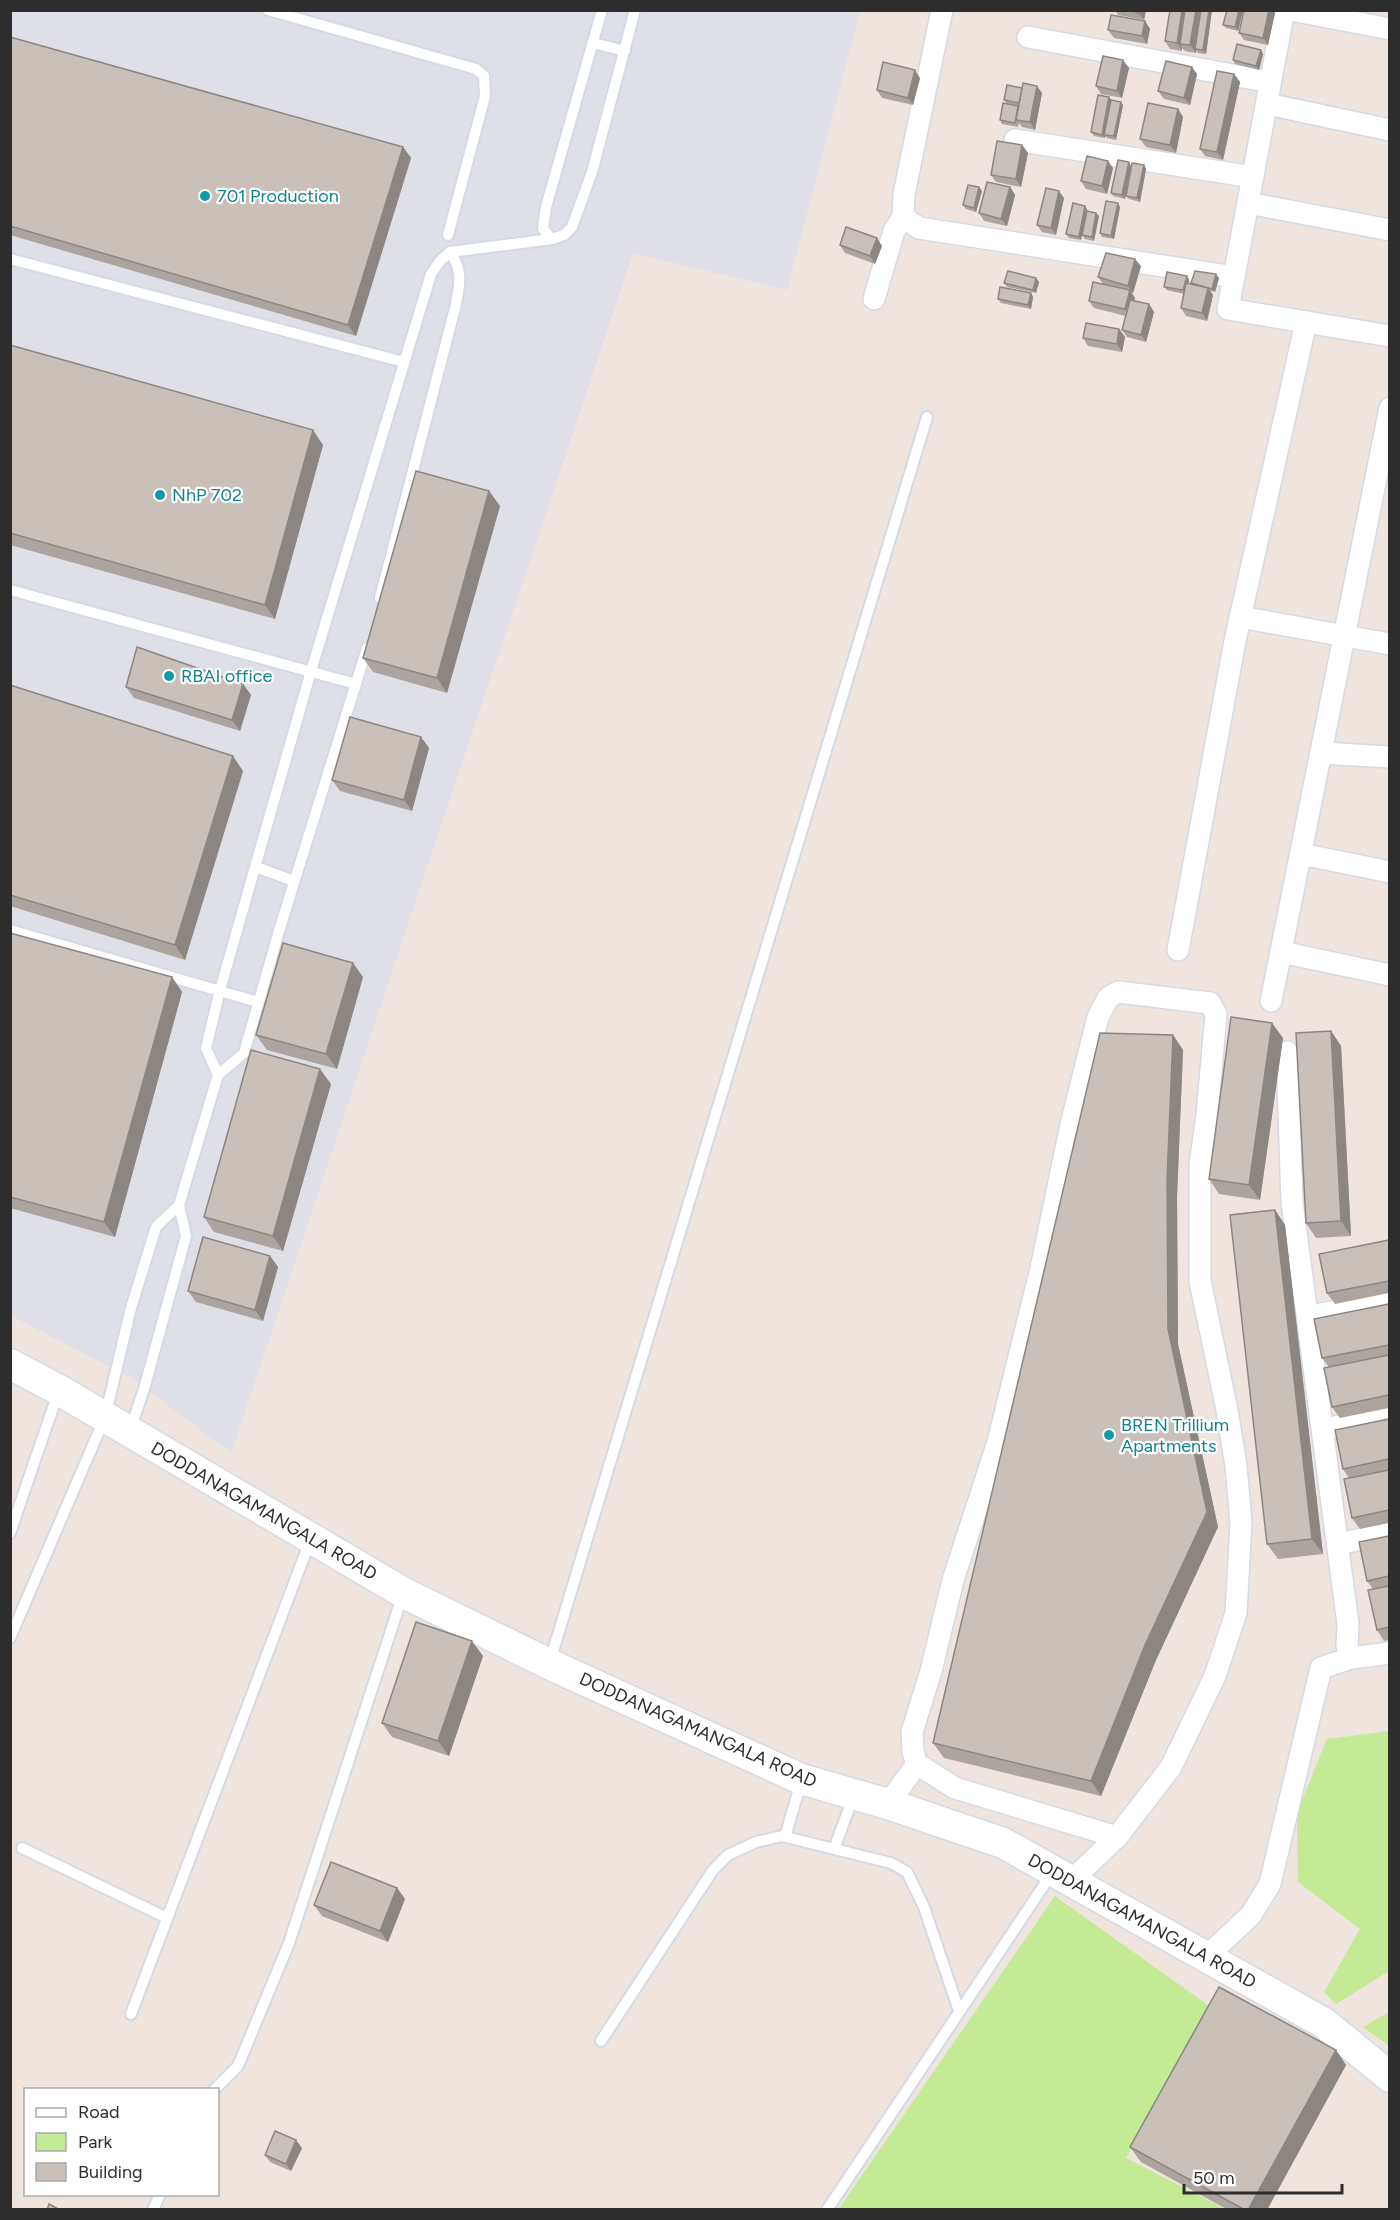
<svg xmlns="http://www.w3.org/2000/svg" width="1400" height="2220" font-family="Figtree,sans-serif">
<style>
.industrial{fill:#dfdfe7}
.green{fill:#c3eb95}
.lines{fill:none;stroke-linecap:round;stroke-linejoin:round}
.lane-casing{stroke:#d3dae6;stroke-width:14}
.street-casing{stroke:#d3dae6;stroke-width:24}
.secondary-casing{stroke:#d3dae6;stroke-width:33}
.lane{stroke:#fff;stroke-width:10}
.street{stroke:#fff;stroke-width:21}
.secondary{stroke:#fff;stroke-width:30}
.wall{fill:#aca59f}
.shaded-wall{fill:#8c8682}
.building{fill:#c8c0b9;stroke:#8c8682;stroke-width:1.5}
.culture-dot{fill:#0f9aa8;stroke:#fff;stroke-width:2}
.labels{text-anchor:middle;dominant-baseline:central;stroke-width:4.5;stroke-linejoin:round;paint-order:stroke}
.culture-label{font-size:18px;fill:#0d838f;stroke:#fff;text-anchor:start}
.street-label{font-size:18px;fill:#2d2d2d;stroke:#fff}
</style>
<rect width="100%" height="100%" fill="#efe4de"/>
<path class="industrial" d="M 10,11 L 860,11 L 787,290 L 633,253 L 231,1453 L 130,1377 L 11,1316 Z"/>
<g class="green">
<path d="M 1389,1731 L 1389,1971 L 1336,2004 L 1324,1992 L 1360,1929 L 1298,1882 L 1297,1813 L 1327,1739 Z"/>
<path d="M 1055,1896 L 1212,2008 L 1126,2158 L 1225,2209 L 838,2210 Z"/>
<path d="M 1389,2012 L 1389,2046 L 1363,2027 Z"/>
</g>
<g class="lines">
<defs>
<g id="lane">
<path d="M 268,10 L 476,69 L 484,76 L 485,96 L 448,235"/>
<path d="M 593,43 L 625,51"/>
<path d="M 552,239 L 543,229 L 546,207 L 602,10"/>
<path d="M 10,259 L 404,362"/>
<path d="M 10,590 L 356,684"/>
<path d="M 380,598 L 456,304 C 460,282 463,271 450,252"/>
<path d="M 256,867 L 294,881"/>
<path d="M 10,930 L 258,1002"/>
<path d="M 218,1075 L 206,1048 L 220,990 L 311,671 L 431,274 L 440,261 L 450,252 L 552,239 L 564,235 L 572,227 L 592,172 L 635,10"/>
<path d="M 130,1430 L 144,1389 L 186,1236 L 179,1205"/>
<path d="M 10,1533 L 58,1393"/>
<path d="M 10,1638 L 105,1417 L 131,1308 L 156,1227 L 179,1205 L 218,1075 L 244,1053 L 279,931 L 367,648"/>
<path d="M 550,1661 L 927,417"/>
<path d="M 785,1837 L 801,1782"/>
<path d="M 22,1848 L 167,1918"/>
<path d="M 834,1849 L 854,1795"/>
<path d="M 131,2014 L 310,1541"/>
<path d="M 601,2041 L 713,1870 L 728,1855 L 756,1842 L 782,1836 L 891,1863 L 907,1872 L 924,1907 L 959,2011"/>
<path d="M 214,2090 L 238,2066 L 289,1943 L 403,1594"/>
<path d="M 153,2210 L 160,2194"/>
<path d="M 827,2210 L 1052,1873"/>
</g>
<g id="street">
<path d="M 942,10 L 904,194 L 903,217 L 919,228 L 1234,277"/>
<path d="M 1284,10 L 1228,309 L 1390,336"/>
<path d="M 1291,10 L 1390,29"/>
<path d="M 1028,37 L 1270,82"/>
<path d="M 1267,104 L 1390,130"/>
<path d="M 1015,140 L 1253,177"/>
<path d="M 1248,203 L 1390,230"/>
<path d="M 874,299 L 894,231 L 903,217"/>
<path d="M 1240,617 L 1390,644"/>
<path d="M 1321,753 L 1390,757"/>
<path d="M 1301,854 L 1390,872"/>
<path d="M 1178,950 L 1235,641 L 1306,322"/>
<path d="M 1281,952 L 1390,975"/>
<path d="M 1271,1001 L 1390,408"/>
<path d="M 1287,1052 L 1292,1202 L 1348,1624 L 1347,1646 L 1351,1658"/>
<path d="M 1308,1316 L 1390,1302"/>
<path d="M 1323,1429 L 1390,1417"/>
<path d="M 1338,1544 L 1390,1533"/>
<path d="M 888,1804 L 917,1764"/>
<path d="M 1071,1881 L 1117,1837 L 1171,1767 L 1215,1676 L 1236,1613 L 1241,1522 L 1236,1466 L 1227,1410 L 1200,1281 L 1200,1165 L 1207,1115 L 1216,1014 L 1210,1003 L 1118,992 L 1108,998 L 1098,1017 L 1072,1120 L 1041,1268 L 998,1442 L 953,1580 L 931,1671 L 912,1732 L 913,1752 L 917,1764 L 955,1788 L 1117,1837"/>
<path d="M 1206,1957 L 1251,1915 L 1270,1884 L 1321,1668 L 1351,1658 L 1390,1653"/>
</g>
<path id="secondary" d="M 10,1364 L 59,1390 L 404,1593 L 549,1664 L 801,1779 L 888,1804 L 1003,1843 L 1324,2023 L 1390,2077"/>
</defs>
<use href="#lane" class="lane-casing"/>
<use href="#street" class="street-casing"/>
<use href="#secondary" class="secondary-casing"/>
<use href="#lane" class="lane"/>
<use href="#street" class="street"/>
<use href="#secondary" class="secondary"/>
</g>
<g class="wall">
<path d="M 1115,10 L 1146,10 L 1144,20 L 1118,15 Z"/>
<path d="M 1212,10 L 1206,54 L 1198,53 L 1196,50 L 1196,53 L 1185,51 L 1182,48 L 1182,51 L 1170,49 L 1165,41 Z"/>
<path d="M 1227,10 L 1242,10 L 1243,11 L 1238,31 L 1226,28 L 1223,25 Z"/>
<path d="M 1244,10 L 1274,10 L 1275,13 L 1268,45 L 1244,40 L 1239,33 Z"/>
<path d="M 1145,21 L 1150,29 L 1147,44 L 1114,38 L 1108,30 Z"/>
<path d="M 10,37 L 403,147 L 411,158 L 356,336 L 10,235 Z"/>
<path d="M 1261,50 L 1263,54 L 1259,70 L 1235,64 L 1233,60 Z"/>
<path d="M 1129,68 L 1122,98 L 1101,94 L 1096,86 Z"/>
<path d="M 1197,74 L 1190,105 L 1164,99 L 1158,91 Z"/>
<path d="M 1234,74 L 1240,82 L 1223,160 L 1205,156 L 1200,149 Z"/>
<path d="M 920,78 L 913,105 L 882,98 L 877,90 Z"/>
<path d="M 1042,93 L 1035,130 L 1022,127 L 1019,123 L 1018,127 L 1002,124 L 1000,120 L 1007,104 L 1004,100 Z"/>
<path d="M 1109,97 L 1111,100 L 1123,105 L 1116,140 L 1107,138 L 1105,136 L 1105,138 L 1094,136 L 1091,132 Z"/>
<path d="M 1178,109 L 1183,117 L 1176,153 L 1146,147 L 1140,139 Z"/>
<path d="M 1022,145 L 1028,153 L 1021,187 L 996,182 L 991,175 Z"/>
<path d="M 1144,165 L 1146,169 L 1140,202 L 1129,199 L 1126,196 Z"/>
<path d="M 1131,166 L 1125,199 L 1113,196 L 1111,193 Z"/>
<path d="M 1113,168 L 1107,194 L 1086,189 L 1081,181 Z"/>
<path d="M 979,187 L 982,191 L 976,212 L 966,209 L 963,205 Z"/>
<path d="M 1010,187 L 1015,195 L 1007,226 L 984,221 L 979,213 Z"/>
<path d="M 1064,198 L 1056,235 L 1042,232 L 1037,225 Z"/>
<path d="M 1120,207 L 1114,239 L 1102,237 L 1100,233 Z"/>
<path d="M 1087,209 L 1087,211 L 1099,216 L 1094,241 L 1085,239 L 1082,235 L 1081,240 L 1069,238 L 1066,234 Z"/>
<path d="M 840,245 L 882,246 L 875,264 L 845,253 Z"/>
<path d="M 1141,266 L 1133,293 L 1131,293 L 1135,298 L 1134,301 L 1149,304 L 1154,312 L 1146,342 L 1127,337 L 1122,330 L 1126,316 L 1094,308 L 1089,301 L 1103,284 L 1098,277 Z"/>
<path d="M 1187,276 L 1189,280 L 1188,283 L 1192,284 L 1219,278 L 1215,292 L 1210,291 L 1213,295 L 1207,321 L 1186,316 L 1181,308 L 1184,294 L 1167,290 L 1164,287 Z"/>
<path d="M 1036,278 L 1039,282 L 1036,293 L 1007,287 L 1004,283 Z"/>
<path d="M 1031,293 L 1033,297 L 1031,309 L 1001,303 L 998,299 Z"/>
<path d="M 1119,329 L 1125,337 L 1122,352 L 1088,346 L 1083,338 Z"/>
<path d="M 10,345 L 323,445 L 275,619 L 10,545 Z"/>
<path d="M 489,491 L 500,506 L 447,693 L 373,672 L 363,658 Z"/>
<path d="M 243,684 L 251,695 L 240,731 L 134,698 L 126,687 Z"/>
<path d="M 10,685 L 243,771 L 185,960 L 10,906 Z"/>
<path d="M 421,737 L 429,748 L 412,811 L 340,791 L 332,780 Z"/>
<path d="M 10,933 L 172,977 L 182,992 L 115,1237 L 10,1208 Z"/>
<path d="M 363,977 L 337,1069 L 267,1050 L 256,1035 Z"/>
<path d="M 1331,1031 L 1341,1046 L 1351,1236 L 1316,1238 L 1306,1223 Z"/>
<path d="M 1173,1035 L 1183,1050 L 1177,1196 L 1178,1344 L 1218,1527 L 1156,1660 L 1101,1796 L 944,1758 L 933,1743 Z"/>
<path d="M 1283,1038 L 1260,1200 L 1219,1194 L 1209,1179 Z"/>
<path d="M 331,1084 L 283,1251 L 214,1232 L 204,1217 Z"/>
<path d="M 1275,1210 L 1285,1225 L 1323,1554 L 1278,1559 L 1267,1544 Z"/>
<path d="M 1389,1240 L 1389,1293 L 1335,1304 L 1327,1293 Z"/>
<path d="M 270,1256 L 278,1267 L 263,1321 L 196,1302 L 188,1291 Z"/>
<path d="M 1389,1304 L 1389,1408 L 1340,1418 L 1332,1407 L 1329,1367 L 1322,1358 Z"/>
<path d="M 1389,1419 L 1389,1523 L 1360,1529 L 1352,1518 L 1349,1478 L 1343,1469 Z"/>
<path d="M 1389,1536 L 1389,1640 L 1384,1641 L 1377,1630 L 1373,1589 L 1367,1581 Z"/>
<path d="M 483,1656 L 449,1756 L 392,1737 L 382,1723 Z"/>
<path d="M 397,1888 L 405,1899 L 388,1942 L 322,1916 L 314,1905 Z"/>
<path d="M 1336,2050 L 1346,2065 L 1267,2210 L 1228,2210 L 1141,2162 L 1130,2147 Z"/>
<path d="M 302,2148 L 291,2171 L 270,2162 L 265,2155 Z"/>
</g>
<g class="shaded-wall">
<path d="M 1140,10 L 1146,10 L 1144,20 L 1139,13 Z"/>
<path d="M 1182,10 L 1189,10 L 1180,44 L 1182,48 L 1182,51 L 1177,43 Z"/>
<path d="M 1196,10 L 1203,10 L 1196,53 L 1190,45 Z"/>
<path d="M 1209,10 L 1212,10 L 1206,54 L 1203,50 Z"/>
<path d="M 1239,10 L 1243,11 L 1238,31 L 1235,27 Z"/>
<path d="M 1269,10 L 1274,10 L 1275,13 L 1268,45 L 1263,38 Z"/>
<path d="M 1145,21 L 1150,29 L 1147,44 L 1142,36 Z"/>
<path d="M 1261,50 L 1263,54 L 1259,70 L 1256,66 Z"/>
<path d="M 1123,60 L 1129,68 L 1122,98 L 1117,91 Z"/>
<path d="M 1192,67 L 1197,74 L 1190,105 L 1184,98 Z"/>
<path d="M 915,70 L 920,78 L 913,105 L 908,98 Z"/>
<path d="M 1234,74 L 1240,82 L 1223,160 L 1217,152 Z"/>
<path d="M 1037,86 L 1042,93 L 1035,130 L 1030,122 Z"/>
<path d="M 1109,97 L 1112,101 L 1104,135 L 1105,136 L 1105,138 L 1102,135 Z"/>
<path d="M 1121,102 L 1123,105 L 1116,140 L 1114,136 Z"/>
<path d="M 1178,109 L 1183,117 L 1176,153 L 1170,145 Z"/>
<path d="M 1022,145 L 1028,153 L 1021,187 L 1016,179 Z"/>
<path d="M 403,147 L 411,158 L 356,336 L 348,325 Z"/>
<path d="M 1108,161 L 1113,168 L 1107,194 L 1102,186 Z"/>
<path d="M 1129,162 L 1131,166 L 1125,199 L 1122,195 Z"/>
<path d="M 1144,165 L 1146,169 L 1140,202 L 1137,198 Z"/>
<path d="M 979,187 L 982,191 L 976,212 L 974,208 Z"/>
<path d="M 1010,187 L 1015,195 L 1007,226 L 1001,219 Z"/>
<path d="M 1059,191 L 1064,198 L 1056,235 L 1051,228 Z"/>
<path d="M 1118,203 L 1120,207 L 1114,239 L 1111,236 Z"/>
<path d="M 1085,206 L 1087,209 L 1081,240 L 1079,237 Z"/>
<path d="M 1096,213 L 1099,216 L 1094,241 L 1092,237 Z"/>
<path d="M 877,238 L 882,246 L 875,264 L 870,256 Z"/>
<path d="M 1135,259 L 1141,266 L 1133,293 L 1128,286 Z"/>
<path d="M 1216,274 L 1219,278 L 1215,292 L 1212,289 Z"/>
<path d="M 1187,276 L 1189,280 L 1186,294 L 1183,290 Z"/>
<path d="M 1036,278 L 1039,282 L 1036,293 L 1033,290 Z"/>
<path d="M 1208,288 L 1213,295 L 1207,321 L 1202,313 Z"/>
<path d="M 1130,290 L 1135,298 L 1130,317 L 1125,309 Z"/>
<path d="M 1031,293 L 1033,297 L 1031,309 L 1028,305 Z"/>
<path d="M 1149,304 L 1154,312 L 1146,342 L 1141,335 Z"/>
<path d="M 1119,329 L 1125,337 L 1122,352 L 1117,344 Z"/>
<path d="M 313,430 L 323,445 L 275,619 L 265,605 Z"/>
<path d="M 489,491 L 500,506 L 447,693 L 437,678 Z"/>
<path d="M 243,684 L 251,695 L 240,731 L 232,720 Z"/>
<path d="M 421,737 L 429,748 L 412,811 L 404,800 Z"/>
<path d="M 233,756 L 243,771 L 185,960 L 175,945 Z"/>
<path d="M 353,963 L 363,977 L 337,1069 L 326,1054 Z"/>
<path d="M 172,977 L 182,992 L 115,1237 L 104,1222 Z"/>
<path d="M 1272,1023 L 1283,1038 L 1260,1200 L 1249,1185 Z"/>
<path d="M 1331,1031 L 1341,1046 L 1351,1236 L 1341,1221 Z"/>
<path d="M 1173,1035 L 1183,1050 L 1177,1196 L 1178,1344 L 1218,1527 L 1156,1660 L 1101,1796 L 1091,1781 L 1168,1329 L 1167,1181 Z"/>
<path d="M 320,1069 L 331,1084 L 283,1251 L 273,1236 Z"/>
<path d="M 1275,1210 L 1285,1225 L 1323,1554 L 1312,1539 Z"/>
<path d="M 270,1256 L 278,1267 L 263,1321 L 255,1310 Z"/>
<path d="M 472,1641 L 483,1656 L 449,1756 L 438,1741 Z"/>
<path d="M 397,1888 L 405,1899 L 388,1942 L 380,1931 Z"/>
<path d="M 1336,2050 L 1346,2065 L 1267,2210 L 1248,2210 Z"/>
<path d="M 296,2140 L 302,2148 L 291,2171 L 286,2164 Z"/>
</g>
<g class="building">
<path d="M 1128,10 L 1140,10 L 1139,13 Z"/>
<path d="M 1170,10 L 1182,10 L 1177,43 L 1165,41 Z"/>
<path d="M 1185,10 L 1196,10 L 1190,45 L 1180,44 Z"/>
<path d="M 1201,10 L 1209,10 L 1203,50 L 1195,49 Z"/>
<path d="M 1227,10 L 1239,10 L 1235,27 L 1223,25 Z"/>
<path d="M 1244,10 L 1269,10 L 1263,38 L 1239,33 Z"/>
<path d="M 1111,15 L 1145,21 L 1142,36 L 1108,30 Z"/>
<path d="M 10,37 L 403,147 L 348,325 L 10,226 Z"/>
<path d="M 1237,44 L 1261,50 L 1256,66 L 1233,60 Z"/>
<path d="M 1103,56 L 1123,60 L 1117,91 L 1096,86 Z"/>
<path d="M 1166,61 L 1192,67 L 1184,98 L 1158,91 Z"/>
<path d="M 883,62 L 915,70 L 908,98 L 877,90 Z"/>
<path d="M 1217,71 L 1234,74 L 1217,152 L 1200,149 Z"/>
<path d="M 1023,83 L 1037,86 L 1030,122 L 1016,120 Z"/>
<path d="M 1007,85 L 1022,88 L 1019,103 L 1004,100 Z"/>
<path d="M 1098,95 L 1109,97 L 1102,135 L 1091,132 Z"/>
<path d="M 1111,100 L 1121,102 L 1114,136 L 1104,135 Z"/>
<path d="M 1003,103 L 1018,106 L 1015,123 L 1000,120 Z"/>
<path d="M 1148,103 L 1178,109 L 1170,145 L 1140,139 Z"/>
<path d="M 997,141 L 1022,145 L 1016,179 L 991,175 Z"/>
<path d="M 1087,156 L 1108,161 L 1102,186 L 1081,181 Z"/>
<path d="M 1118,160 L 1129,162 L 1122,195 L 1111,193 Z"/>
<path d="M 1132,163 L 1144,165 L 1137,198 L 1126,196 Z"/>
<path d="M 987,182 L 1010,187 L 1001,219 L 979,213 Z"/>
<path d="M 968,185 L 979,187 L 974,208 L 963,205 Z"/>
<path d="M 1046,188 L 1059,191 L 1051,228 L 1037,225 Z"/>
<path d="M 1106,201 L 1118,203 L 1111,236 L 1100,233 Z"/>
<path d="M 1073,203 L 1085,206 L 1079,237 L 1066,234 Z"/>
<path d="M 1087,211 L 1096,213 L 1092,237 L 1082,235 Z"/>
<path d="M 846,227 L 877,238 L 870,256 L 840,245 Z"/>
<path d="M 1106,253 L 1135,259 L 1128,286 L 1098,277 Z"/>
<path d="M 1008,271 L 1036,278 L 1033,290 L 1004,283 Z"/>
<path d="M 1195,271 L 1216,274 L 1212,289 L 1191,283 Z"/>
<path d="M 1167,272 L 1187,276 L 1183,290 L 1164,287 Z"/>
<path d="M 1093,282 L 1130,290 L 1125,309 L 1089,301 Z"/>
<path d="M 1186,283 L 1208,288 L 1202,313 L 1181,308 Z"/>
<path d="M 1000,287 L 1031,293 L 1028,305 L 998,299 Z"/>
<path d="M 1130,300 L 1149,304 L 1141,335 L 1122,330 Z"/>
<path d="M 1086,323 L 1119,329 L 1117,344 L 1083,338 Z"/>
<path d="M 10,345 L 313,430 L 265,605 L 10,533 Z"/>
<path d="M 416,471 L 489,491 L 437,678 L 363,658 Z"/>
<path d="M 137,647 L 243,684 L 232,720 L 126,687 Z"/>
<path d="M 10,685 L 233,756 L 175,945 L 10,895 Z"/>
<path d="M 350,717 L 421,737 L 404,800 L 332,780 Z"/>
<path d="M 10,933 L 172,977 L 104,1222 L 10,1197 Z"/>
<path d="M 283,943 L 353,963 L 326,1054 L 256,1035 Z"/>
<path d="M 1231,1017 L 1272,1023 L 1249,1185 L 1209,1179 Z"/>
<path d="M 1331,1031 L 1341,1221 L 1306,1223 L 1296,1033 Z"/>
<path d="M 1100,1033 L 1173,1035 L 1167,1181 L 1168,1329 L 1207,1512 L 1145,1645 L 1091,1781 L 933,1743 Z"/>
<path d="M 251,1050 L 320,1069 L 273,1236 L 204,1217 Z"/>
<path d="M 1275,1210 L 1312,1539 L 1267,1544 L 1230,1215 Z"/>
<path d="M 203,1237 L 270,1256 L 255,1310 L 188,1291 Z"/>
<path d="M 1389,1240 L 1389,1281 L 1327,1293 L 1319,1254 Z"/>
<path d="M 1389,1304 L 1389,1345 L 1322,1358 L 1314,1319 Z"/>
<path d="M 1389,1355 L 1389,1395 L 1332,1407 L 1324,1368 Z"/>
<path d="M 1389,1419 L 1389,1459 L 1343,1469 L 1335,1430 Z"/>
<path d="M 1389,1470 L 1389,1510 L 1352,1518 L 1344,1479 Z"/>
<path d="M 1389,1536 L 1389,1576 L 1367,1581 L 1359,1542 Z"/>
<path d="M 1389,1586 L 1389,1627 L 1377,1630 L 1368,1590 Z"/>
<path d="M 416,1622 L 472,1641 L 438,1741 L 382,1723 Z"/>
<path d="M 331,1862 L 397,1888 L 380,1931 L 314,1905 Z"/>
<path d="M 1219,1987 L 1336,2050 L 1248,2210 L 1245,2210 L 1130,2147 Z"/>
<path d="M 275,2131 L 296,2140 L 286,2164 L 265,2155 Z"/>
<path d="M 49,2204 L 60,2210 L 47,2210 Z"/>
</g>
<g class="culture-dot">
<circle cx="205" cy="196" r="6"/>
<circle cx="160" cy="495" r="6"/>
<circle cx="169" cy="676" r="6"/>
<circle cx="1109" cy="1435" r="6"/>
</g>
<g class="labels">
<g class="culture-label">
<text x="217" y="196">701 Production</text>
<text x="172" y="495">NhP 702</text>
<text x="181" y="676">RBAI office</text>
<text x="1121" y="1425">BREN Trillium<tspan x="1121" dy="21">Apartments</tspan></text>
</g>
<g class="street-label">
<text transform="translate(264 1511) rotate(30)">DODDANAGAMANGALA ROAD</text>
<text transform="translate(698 1730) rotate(24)">DODDANAGAMANGALA ROAD</text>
<text transform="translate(1142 1921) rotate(29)">DODDANAGAMANGALA ROAD</text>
</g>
</g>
<rect width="1400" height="2220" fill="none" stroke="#2d2d2d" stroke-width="24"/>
<rect x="24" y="2088" width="195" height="108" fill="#ffffff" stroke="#ababab" stroke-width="1.5"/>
<rect x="36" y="2108" width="30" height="9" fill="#ffffff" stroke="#ababab" stroke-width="1.5"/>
<text x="78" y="2118" font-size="18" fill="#2d2d2d">Road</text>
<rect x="36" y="2133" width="30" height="18" fill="#c3eb95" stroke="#ababab" stroke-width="1.5"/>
<text x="78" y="2148" font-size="18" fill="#2d2d2d">Park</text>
<rect x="36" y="2163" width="30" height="18" fill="#c8c0b9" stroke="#ababab" stroke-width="1.5"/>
<text x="78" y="2178" font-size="18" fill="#2d2d2d">Building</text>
<path d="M1184 2184v9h158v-9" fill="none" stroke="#2d2d2d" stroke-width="3"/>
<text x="1193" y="2184" font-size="18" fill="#2d2d2d" stroke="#ffffff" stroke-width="4.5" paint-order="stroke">50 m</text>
</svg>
